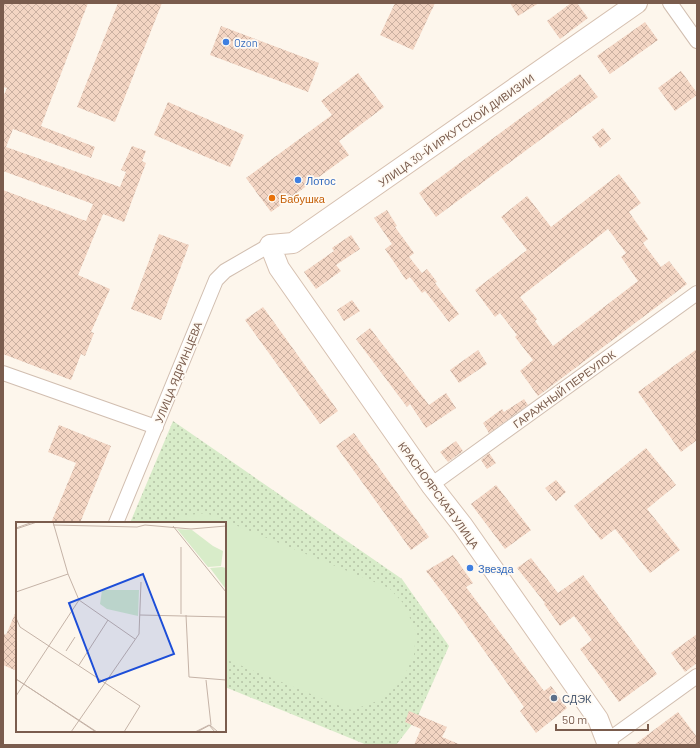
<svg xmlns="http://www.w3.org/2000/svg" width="700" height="748" font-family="Barlow,sans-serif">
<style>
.grass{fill:url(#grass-dots)}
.pitch{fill:#d8ecc9}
.building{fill:url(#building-cross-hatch);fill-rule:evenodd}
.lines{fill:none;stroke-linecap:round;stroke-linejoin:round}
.street-casing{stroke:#d1beb0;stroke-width:16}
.secondary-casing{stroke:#d6c0b0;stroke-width:22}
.street{stroke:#fff;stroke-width:14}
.secondary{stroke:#fff;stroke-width:20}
.shop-dot{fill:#3f7fe0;stroke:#fffaf3;stroke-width:1.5}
.food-dot{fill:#e8710a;stroke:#fffaf3;stroke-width:1.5}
.service-dot{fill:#5c6f8a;stroke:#fffaf3;stroke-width:1.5}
.labels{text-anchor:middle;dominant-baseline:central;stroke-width:3.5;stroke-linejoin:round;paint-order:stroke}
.shop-label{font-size:11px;fill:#366cbe;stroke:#fffaf3;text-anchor:start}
.street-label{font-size:11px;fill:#7a5c4d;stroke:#fffaf3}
.food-label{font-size:11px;fill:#c56008;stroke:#fffaf3;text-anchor:start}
.service-label{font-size:11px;fill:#4e5e75;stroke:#fffaf3;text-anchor:start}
.inset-road{fill:none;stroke:#c5b3a7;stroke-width:1}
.view{fill:#1d4ed8;fill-opacity:0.15;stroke:#1d4ed8;stroke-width:2}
.inset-edge{fill:none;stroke:#7a5c4d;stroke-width:2}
</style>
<defs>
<pattern id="grass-dots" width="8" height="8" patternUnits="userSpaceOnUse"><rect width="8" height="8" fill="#d8ecc9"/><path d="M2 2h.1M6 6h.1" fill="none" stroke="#b4c2a5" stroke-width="1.8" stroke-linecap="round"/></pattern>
<pattern id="building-cross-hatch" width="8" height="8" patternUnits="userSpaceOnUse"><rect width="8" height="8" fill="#f3d5c3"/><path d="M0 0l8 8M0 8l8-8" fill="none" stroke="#cab0a1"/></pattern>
</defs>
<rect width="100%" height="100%" fill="#fdf6ec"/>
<path class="grass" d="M 173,421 L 402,579 L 449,646 L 417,718 L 396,745 L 367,745 L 225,687 L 225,523 L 130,523 Z"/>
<path class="pitch" d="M 206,513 L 389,588 L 404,604 L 416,632 L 414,655 L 402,681 L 383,699 L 352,710 L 340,706 L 225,659 L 225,523 L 169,523 L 180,516 Z"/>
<g class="building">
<path d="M 3,3 L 88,3 L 41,126 L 95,147 L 91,158 L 13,129 L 6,147 L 120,187 L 126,172 L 121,170 L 132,146 L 146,151 L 142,161 L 146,163 L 124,222 L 103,214 L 78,275 L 110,289 L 91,332 L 94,333 L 85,356 L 81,354 L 71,380 L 3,354 L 3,190 L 86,221 L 93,204 L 3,171 L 3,97 L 7,88 L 3,87 Z"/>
<path d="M 118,3 L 162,3 L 115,122 L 77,107 Z"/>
<path d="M 395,3 L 435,3 L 413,50 L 380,35 Z"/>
<path d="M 510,3 L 539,3 L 518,16 Z"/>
<path d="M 571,3 L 577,3 L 588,18 L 560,39 L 547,21 Z"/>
<path d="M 645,22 L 658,40 L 610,74 L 597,56 Z"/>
<path d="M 221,26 L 319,63 L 308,92 L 210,55 Z"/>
<path d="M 681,71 L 697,93 L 697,95 L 675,111 L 658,88 Z"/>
<path d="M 358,73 L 384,107 L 339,141 L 349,155 L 271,212 L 246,178 L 332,115 L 321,101 Z"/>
<path d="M 580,74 L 598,97 L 436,217 L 419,193 Z"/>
<path d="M 168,102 L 244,135 L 230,167 L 154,135 Z"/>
<path d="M 603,128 L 611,139 L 600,148 L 592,137 Z"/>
<path d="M 619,174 L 641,203 L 629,212 L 648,239 L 643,243 L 661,267 L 669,261 L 687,284 L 538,396 L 520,371 L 533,360 L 515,337 L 517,335 L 500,313 L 495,317 L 475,290 L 527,250 L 501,217 L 527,196 L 551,227 ZM 608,229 L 626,253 L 621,257 L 638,281 L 553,346 L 535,321 L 537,319 L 520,297 Z"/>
<path d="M 387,210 L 397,226 L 395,227 L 414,253 L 409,257 L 422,273 L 427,269 L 437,282 L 435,283 L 459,314 L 449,322 L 425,291 L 422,293 L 410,277 L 406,280 L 385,249 L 392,244 L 374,218 Z"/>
<path d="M 159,234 L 189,245 L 161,320 L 131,309 Z"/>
<path d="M 351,235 L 360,249 L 336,265 L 341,271 L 316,289 L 304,272 L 334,251 L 332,248 Z"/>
<path d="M 352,300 L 360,311 L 344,321 L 337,310 Z"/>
<path d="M 263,307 L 338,411 L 320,424 L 245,320 Z"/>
<path d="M 370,328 L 429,405 L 446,393 L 456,408 L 426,428 L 410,404 L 407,407 L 356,339 Z"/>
<path d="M 697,349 L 697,440 L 681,452 L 638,392 Z"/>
<path d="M 478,350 L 487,364 L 459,383 L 450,370 Z"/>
<path d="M 524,399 L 528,405 L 489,433 L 483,423 L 502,409 L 504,412 Z"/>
<path d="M 59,425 L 111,446 L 80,523 L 51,523 L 76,463 L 48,452 Z"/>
<path d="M 354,433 L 429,537 L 411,550 L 336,446 Z"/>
<path d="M 456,441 L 463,451 L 448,462 L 440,452 Z"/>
<path d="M 646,448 L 676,485 L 647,509 L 680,550 L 650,573 L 615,529 L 601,540 L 574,506 Z"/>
<path d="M 489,453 L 496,463 L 487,469 L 481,460 Z"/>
<path d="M 556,480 L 566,492 L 556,501 L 545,488 Z"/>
<path d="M 496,485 L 531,530 L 505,549 L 471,504 Z"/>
<path d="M 453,555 L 473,583 L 466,587 L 544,691 L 551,686 L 567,708 L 536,733 L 520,711 L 524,707 L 449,601 L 426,571 Z"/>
<path d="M 531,558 L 558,593 L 583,575 L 657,674 L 619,702 L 580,649 L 592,640 L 574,616 L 560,626 L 544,604 L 545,603 L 517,568 Z"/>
<path d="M 17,609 L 17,671 L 3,665 L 3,633 L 6,635 Z"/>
<path d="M 697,634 L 697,663 L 685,672 L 671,653 Z"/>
<path d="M 409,711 L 447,727 L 442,737 L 461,745 L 414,745 L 421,729 L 405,722 Z"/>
<path d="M 678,712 L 697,737 L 697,745 L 634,745 Z"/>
</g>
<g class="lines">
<defs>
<g id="street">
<path d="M 670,3 L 697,41"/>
<path d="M 3,373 L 156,427"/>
<path d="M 431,485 L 697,293"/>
<path d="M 116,523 L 216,280 L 225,271 L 270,245"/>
<path d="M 607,741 L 697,676"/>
</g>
<path id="secondary" d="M 608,745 L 598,719 L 463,526 L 431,485 L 279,268 L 270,245 L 293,243 L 637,3"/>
</defs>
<use href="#street" class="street-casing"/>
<use href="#secondary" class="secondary-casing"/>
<use href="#street" class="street"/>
<use href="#secondary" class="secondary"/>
</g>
<g class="shop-dot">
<circle cx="226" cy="42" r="4"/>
<circle cx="298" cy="180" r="4"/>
<circle cx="470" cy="568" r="4"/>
</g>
<circle class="food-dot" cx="272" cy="198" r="4"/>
<circle class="service-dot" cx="554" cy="698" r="4"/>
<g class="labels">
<g class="shop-label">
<text x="234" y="42">Ozon</text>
<text x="306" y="180">Лотос</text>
<text x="478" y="568">Звезда</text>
</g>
<g class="street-label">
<text transform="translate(456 130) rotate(-35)">УЛИЦА 30-Й ИРКУТСКОЙ ДИВИЗИИ</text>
<text transform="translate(178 372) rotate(-68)">УЛИЦА ЯДРИНЦЕВА</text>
<text transform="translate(564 389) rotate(-36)">ГАРАЖНЫЙ ПЕРЕУЛОК</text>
<text transform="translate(439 495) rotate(54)">КРАСНОЯРСКАЯ УЛИЦА</text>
</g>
<g class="food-label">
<text x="280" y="198">Бабушка</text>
</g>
<g class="service-label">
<text x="562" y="698">СДЭК</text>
</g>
</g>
<g transform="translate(16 522)">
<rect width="210" height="210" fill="#fdf6ec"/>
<path d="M 161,7 L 176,8 L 197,24 L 207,29 L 205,44 L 192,45 ZM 206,45 L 210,46 L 209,66 L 194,46 ZM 86,68 L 123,68 L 122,94 L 91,87 L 84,82 Z" fill="#d8ecc9"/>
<path d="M 93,71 L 115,71 L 119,74 L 119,83 L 115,86 L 92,85 L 87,79 L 88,73 Z" fill="#d8ecc9"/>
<path class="inset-road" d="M 37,0 L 52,52 L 63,78 L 119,117M 37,3 L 121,5 L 129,3 L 175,7 L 210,4M 157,4 L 210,70M 0,6 L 17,0M 0,7 L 21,0M 165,25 L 165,92M 0,70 L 52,52M 124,93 L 210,95M 170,93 L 173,155 L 210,158M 0,96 L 4,105 L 124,184 L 108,210M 50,129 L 59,115M 63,143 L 92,98M 0,157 L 80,210M 0,157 L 81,210M 190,158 L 195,203M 0,174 L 63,78M 55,210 L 123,112 L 125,60M 179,210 L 193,203 L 199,210M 181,210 L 194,203 L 202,210"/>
<path class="view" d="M 127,52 L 158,132 L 83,160 L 53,81 Z"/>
<rect width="210" height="210" class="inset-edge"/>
</g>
<rect width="700" height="748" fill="none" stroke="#7a5c4d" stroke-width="8"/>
<path d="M556 724v6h92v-6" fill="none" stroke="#7a5c4d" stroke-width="2"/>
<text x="562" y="724" font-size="12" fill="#7a5c4d" stroke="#fffaf3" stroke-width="3" paint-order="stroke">50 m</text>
</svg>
